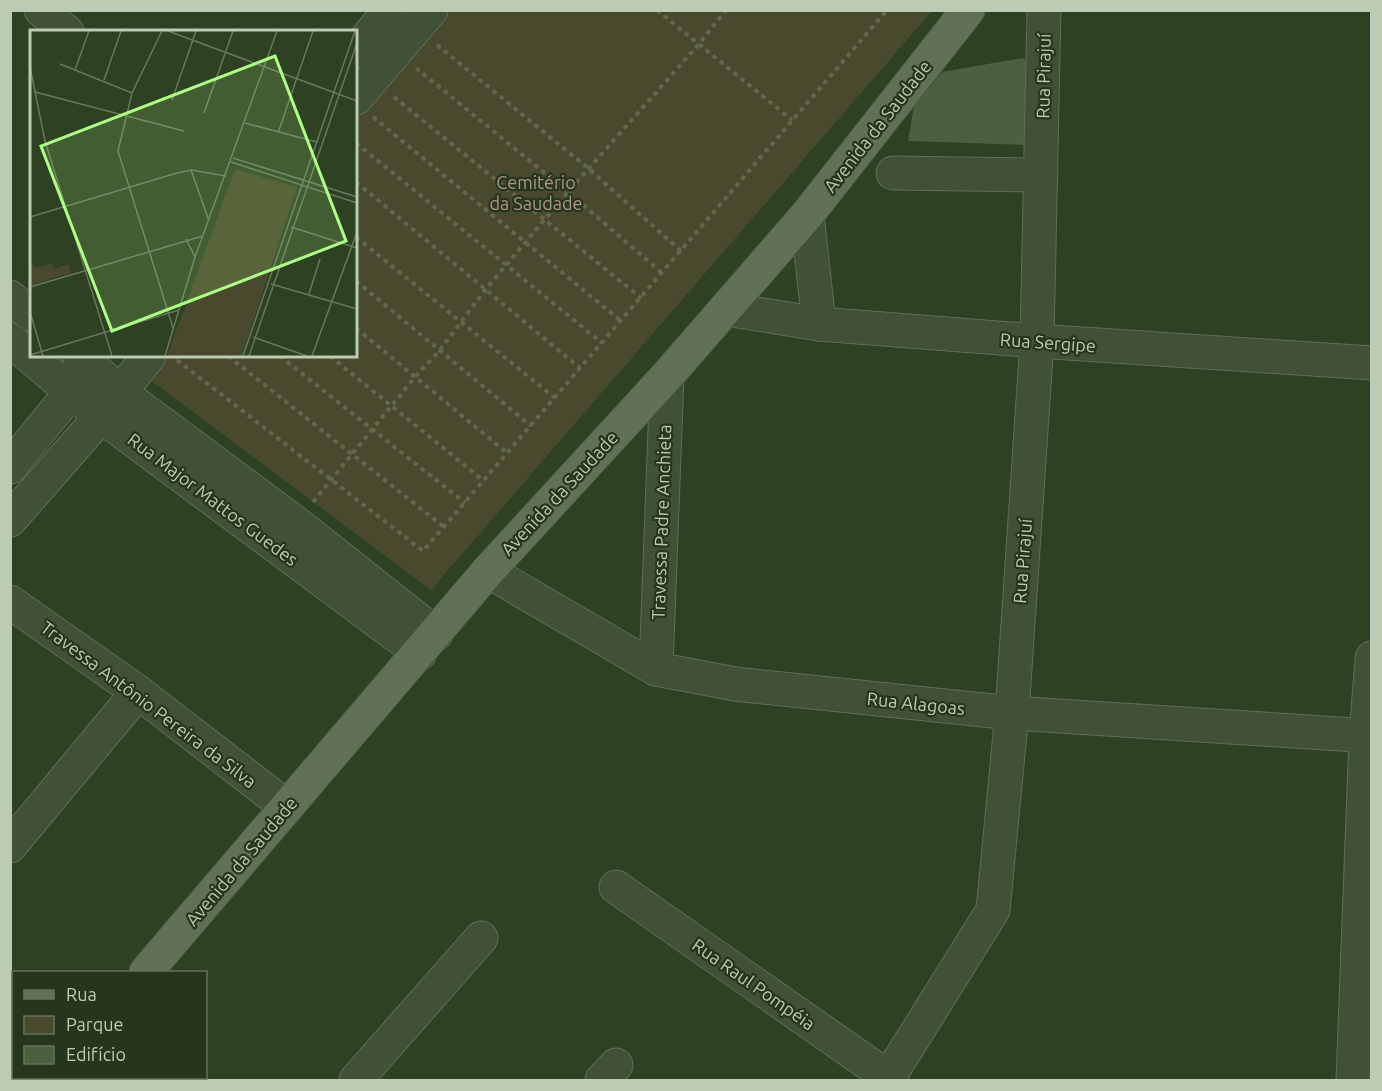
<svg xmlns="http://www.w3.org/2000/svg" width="1382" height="1091" font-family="Ubuntu,sans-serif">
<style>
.green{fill:#49492d}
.building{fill:#4c603f}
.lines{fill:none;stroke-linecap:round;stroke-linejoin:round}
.minor-casing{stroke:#5f6e56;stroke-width:35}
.major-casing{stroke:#4d5d44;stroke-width:35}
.path{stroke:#62684d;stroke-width:4;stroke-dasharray:4.5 4.5;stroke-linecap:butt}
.minor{stroke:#415138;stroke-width:33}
.major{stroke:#607156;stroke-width:33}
.labels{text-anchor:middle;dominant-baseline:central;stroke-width:4.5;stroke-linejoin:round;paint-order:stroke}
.street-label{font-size:18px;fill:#bccbb4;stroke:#26361d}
.park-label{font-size:18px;fill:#b19488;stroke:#26361d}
.inset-road{fill:none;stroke:#67785d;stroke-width:1.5}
.view{fill:#aeff86;fill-opacity:0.15;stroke:#aeff86;stroke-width:3}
.inset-edge{fill:none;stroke:#bccbb4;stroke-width:3}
</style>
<rect width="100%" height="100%" fill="#2e4123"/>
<path class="green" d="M 439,11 L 932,11 L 431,590 L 146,377 L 162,356 L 356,356 L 356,114 Z"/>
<path class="building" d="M 1023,58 L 1035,67 L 1028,145 L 908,141 L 914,106 L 942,72 Z"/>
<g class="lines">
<defs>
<g id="minor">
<path d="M 41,10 L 67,32"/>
<path d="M 356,51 L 390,10"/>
<path d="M 356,98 L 431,10"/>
<path d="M 893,173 L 1041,175"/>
<path d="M 807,215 L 819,324"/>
<path d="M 10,297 L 32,315"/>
<path d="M 726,309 L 819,324 L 1037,341 L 1372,363"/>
<path d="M 10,340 L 101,416 L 420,653"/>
<path d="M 79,356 L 120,392 L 296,523 L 436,634"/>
<path d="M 10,467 L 84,376"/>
<path d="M 10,520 L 101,416 L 149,356"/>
<path d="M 488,571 L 656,669 L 735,684 L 1012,713 L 1372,736"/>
<path d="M 10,602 L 138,692 L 287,807"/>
<path d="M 656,669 L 667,376"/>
<path d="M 10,846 L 138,692"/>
<path d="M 616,887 L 892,1080"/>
<path d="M 10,1000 L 14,1002"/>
<path d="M 99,1078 L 102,1080"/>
<path d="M 356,1080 L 481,938"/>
<path d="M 602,1080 L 616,1065"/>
<path d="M 887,1080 L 993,910 L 1012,713 L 1037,341 L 1044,10"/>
<path d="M 1353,1080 L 1366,736 L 1372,658"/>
</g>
<g id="major">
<path d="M 146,972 L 488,571 L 667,376 L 807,215 L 968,10"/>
<path d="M 55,1080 L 58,1078"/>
</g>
</defs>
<use href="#minor" class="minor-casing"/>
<use href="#major" class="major-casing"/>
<g class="path">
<path d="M 657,10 L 792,120"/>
<path d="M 437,45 L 589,169 L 681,251"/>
<path d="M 416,68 L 568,192 L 662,273"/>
<path d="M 394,97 L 641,298"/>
<path d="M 373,117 L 621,321"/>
<path d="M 356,143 L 602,343"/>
<path d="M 356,182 L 580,368"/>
<path d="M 356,237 L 555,398"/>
<path d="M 356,281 L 531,426"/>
<path d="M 356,328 L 507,453"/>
<path d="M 228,356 L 444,527"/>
<path d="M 280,356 L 465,503"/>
<path d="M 330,356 L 484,481"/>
<path d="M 177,360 L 423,551 L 887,10"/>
<path d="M 313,502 L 415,377 L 440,350 L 485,290 L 568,192 L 699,44 L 726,10"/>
</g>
<use href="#minor" class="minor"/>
<use href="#major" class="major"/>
</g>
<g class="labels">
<g class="street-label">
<text transform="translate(1043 76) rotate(-89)">Rua Pirajuí</text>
<text transform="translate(877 126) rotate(-52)">Avenida da Saudade</text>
<text transform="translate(1048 342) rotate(4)">Rua Sergipe</text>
<text transform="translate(559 493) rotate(-47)">Avenida da Saudade</text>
<text transform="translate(213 499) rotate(37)">Rua Major Mattos Guedes</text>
<text transform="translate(661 522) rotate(-88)">Travessa Padre Anchieta</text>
<text transform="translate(1022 561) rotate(-86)">Rua Pirajuí</text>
<text transform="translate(916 703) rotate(6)">Rua Alagoas</text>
<text transform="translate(149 704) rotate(37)">Travessa Antônio Pereira da Silva</text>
<text transform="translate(241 861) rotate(-50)">Avenida da Saudade</text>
<text transform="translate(754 984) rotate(35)">Rua Raul Pompéia</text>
</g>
<g class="park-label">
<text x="536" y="182">Cemitério<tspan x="536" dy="21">da Saudade</tspan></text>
</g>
</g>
<g transform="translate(30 30)">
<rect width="327" height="327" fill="#2e4123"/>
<path d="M 205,139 L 267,157 L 212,326 L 137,326 ZM 0,227 L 5,238 L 22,233 L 24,239 L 39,234 L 41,243 L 0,255 Z" fill="#49492d"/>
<path class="inset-road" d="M 132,1 L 102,63 L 88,121 L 143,298M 138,1 L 327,71M 30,34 L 102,63M 0,37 L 15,111 L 82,326M 45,40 L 59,1M 74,50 L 91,1M 5,62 L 154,101M 142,70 L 166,1M 174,83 L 203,1M 215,93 L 287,112M 248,103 L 283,1M 203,128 L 327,167M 201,132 L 327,173M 161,140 L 179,191M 0,187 L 147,143 L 161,140 L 196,146M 261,197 L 327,218M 156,209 L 165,227M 241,254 L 327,279M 0,257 L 173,206M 279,264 L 290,229M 0,282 L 13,326M 223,307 L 277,326M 0,325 L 149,280M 135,326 L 165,227 L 247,1M 213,326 L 325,1M 219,326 L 327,13M 282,326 L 327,202"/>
<path class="view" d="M 245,26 L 316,211 L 82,301 L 11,116 Z"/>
<rect width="327" height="327" class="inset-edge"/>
</g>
<rect width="1382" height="1091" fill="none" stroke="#bccbb4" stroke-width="24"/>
<rect x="12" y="971" width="195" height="108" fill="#26361d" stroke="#627259" stroke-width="1.5"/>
<rect x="24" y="990" width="30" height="9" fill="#607156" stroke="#627259" stroke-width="1.5"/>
<text x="66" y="1001" font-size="18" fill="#bccbb4">Rua</text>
<rect x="24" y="1016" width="30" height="18" fill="#49492d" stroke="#627259" stroke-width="1.5"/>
<text x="66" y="1031" font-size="18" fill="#bccbb4">Parque</text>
<rect x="24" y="1046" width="30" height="18" fill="#4c603f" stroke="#627259" stroke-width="1.5"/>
<text x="66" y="1061" font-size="18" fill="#bccbb4">Edifício</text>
</svg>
